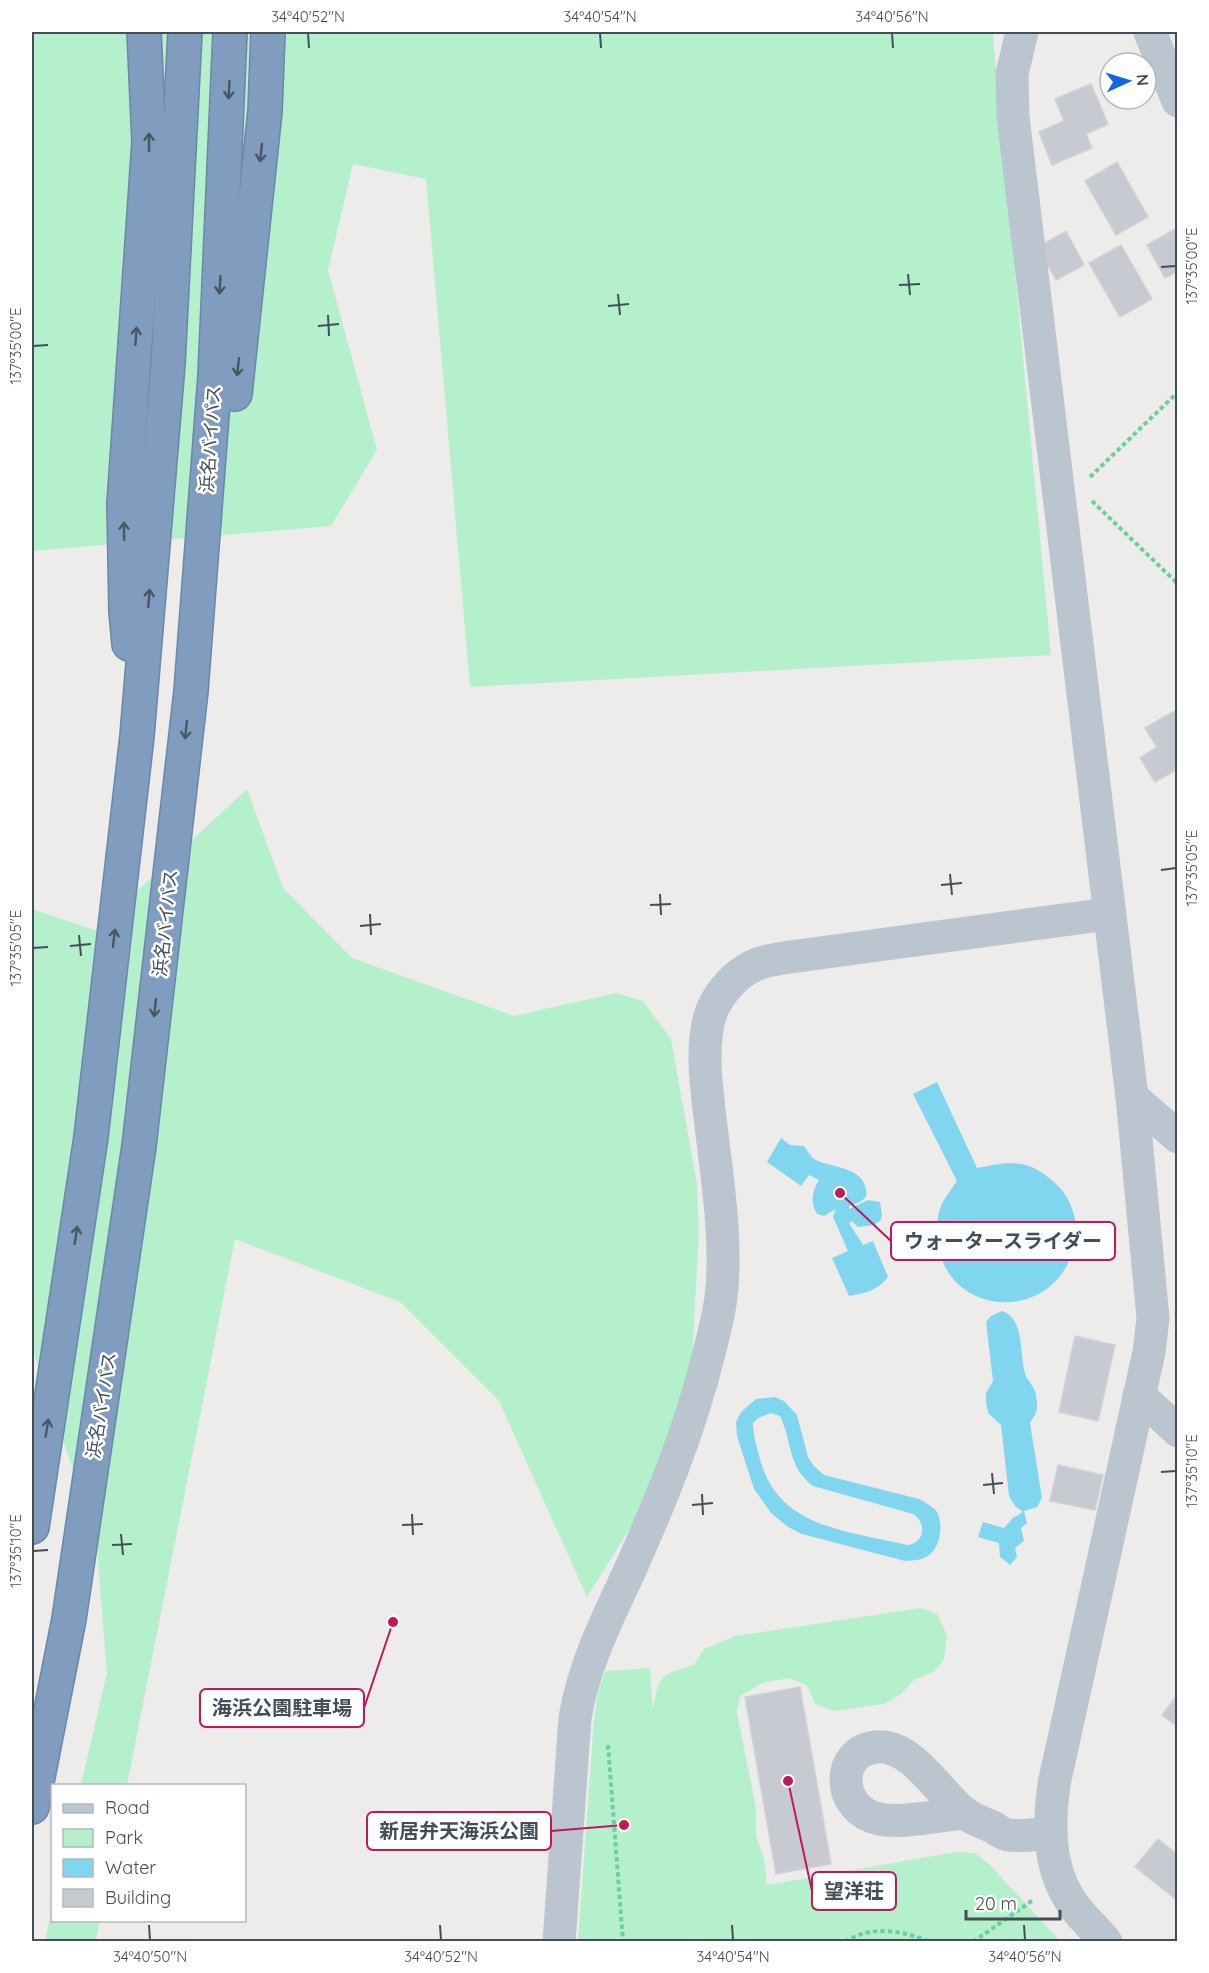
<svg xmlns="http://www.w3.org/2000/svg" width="1209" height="1973" font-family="Quicksand,'Noto Sans JP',sans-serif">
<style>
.green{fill:#b5f0cd}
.water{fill:#80d6ef;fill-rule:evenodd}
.building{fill:#c8cad1;stroke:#cfd1d8;stroke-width:1.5}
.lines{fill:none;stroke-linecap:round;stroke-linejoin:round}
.highway-casing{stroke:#6b87a9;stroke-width:36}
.path{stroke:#6ccfa1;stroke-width:4;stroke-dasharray:4.5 3;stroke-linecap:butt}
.minor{stroke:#bbc5cf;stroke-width:33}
.highway{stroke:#809cbe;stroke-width:33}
.oneway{stroke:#495663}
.ticks{fill:none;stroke:#434e59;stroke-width:2}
.labels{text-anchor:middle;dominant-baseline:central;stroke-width:5;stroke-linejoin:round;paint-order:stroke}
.street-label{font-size:18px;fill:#434e59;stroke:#fff}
.leader{fill:none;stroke:#c2185b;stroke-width:2}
.callout-dot{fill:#c2185b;stroke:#fff;stroke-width:2}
.callout{fill:#fff;stroke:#c2185b;stroke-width:2}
.callout-label{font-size:20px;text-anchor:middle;font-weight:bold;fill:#434e59}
.neatline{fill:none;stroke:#434e59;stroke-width:2}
.ticks-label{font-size:15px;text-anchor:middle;fill:#434e59}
</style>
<rect width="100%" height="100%" fill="#eeebeb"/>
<g class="green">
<path d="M 32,32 L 995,32 L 993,37 L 1051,655 L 470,687 L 426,179 L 353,164 L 328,270 L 377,450 L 331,526 L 32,551 Z"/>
<path d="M 247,789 L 283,888 L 352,958 L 514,1016 L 616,993 L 643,1001 L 671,1039 L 697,1184 L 699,1232 L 691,1379 L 643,1507 L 587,1597 L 499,1401 L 400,1302 L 235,1239 L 127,1785 L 81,1785 L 107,1673 L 96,1538 L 32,1348 L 32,909 L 95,930 Z"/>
<path d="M 921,1608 L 938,1615 L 947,1636 L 944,1659 L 935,1671 L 914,1680 L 901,1694 L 884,1704 L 834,1711 L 815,1704 L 808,1686 L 789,1678 L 762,1683 L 740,1696 L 737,1713 L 756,1808 L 756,1836 L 764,1858 L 767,1885 L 956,1852 L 975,1853 L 990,1865 L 1060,1941 L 578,1941 L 594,1720 L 598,1693 L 605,1671 L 650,1668 L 653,1710 C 659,1675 659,1675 694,1665 L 704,1649 L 735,1636 Z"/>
<path d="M 52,1909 L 52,1920 L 100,1921 L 96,1941 L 45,1941 Z"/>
</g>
<g class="water">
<path d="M 937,1082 L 977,1168 C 1015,1160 1031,1159 1060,1188 C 1073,1202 1079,1226 1075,1244 C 1056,1327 941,1319 937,1235 C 936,1224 938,1210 944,1200 C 948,1193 953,1187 957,1181 L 913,1094 Z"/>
<path d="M 781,1138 L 790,1145 L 804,1146 C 808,1151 811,1158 816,1160 C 833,1168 862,1167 866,1189 C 869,1201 858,1202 849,1206 L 849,1209 L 868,1200 L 880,1202 L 882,1214 L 881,1220 L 874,1225 L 858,1227 L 852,1221 L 849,1223 L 863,1245 L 873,1241 L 888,1277 C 877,1291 866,1293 849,1296 L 832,1258 L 848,1251 L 833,1217 L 836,1209 L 824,1216 L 817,1214 C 810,1202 812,1191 819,1180 L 809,1175 L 801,1186 L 767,1162 Z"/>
<path d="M 1002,1311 C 1025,1318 1019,1354 1025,1373 C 1028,1384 1036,1384 1037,1402 C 1038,1411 1035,1415 1030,1423 L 1042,1498 L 1037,1507 L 1024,1511 L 1027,1523 L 1021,1528 L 1024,1541 L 1015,1548 L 1017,1557 L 1010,1565 L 1000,1557 L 999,1543 L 978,1537 L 983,1522 L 1004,1528 L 1013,1518 L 1023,1512 L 1015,1506 L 1009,1496 L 1001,1425 L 988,1413 L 986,1402 L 986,1393 L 993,1381 L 986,1322 L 991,1316 Z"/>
<path d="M 775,1397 L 784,1401 L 797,1415 L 808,1457 L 814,1466 L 824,1475 L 919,1499 C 926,1503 935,1507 938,1514 C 943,1527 940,1547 929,1555 C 922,1561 913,1560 905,1561 L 802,1534 L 788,1527 L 771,1513 L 754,1489 L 737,1436 L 736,1422 L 741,1412 L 756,1399 ZM 771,1413 L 780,1416 C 793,1443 787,1466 813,1486 L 913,1514 C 927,1522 925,1544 907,1545 C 845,1530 776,1528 759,1455 C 756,1444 753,1434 753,1423 L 758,1418 Z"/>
</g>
<g class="building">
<path d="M 1091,84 L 1108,124 L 1086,134 L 1092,148 L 1052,165 L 1039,132 L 1064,121 L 1055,99 Z"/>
<path d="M 1117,162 L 1148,217 L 1116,235 L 1085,181 Z"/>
<path d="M 1175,229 L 1178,235 L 1178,271 L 1165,278 L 1147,245 Z"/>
<path d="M 1066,231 L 1084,265 L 1056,280 L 1038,247 Z"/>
<path d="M 1121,245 L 1152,299 L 1120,317 L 1089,263 Z"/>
<path d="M 1176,710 L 1178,769 L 1155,782 L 1140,758 L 1157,747 L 1145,728 Z"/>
<path d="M 1075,1336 L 1115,1345 L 1098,1421 L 1059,1412 Z"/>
<path d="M 1058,1465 L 1103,1475 L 1095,1510 L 1050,1501 Z"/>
<path d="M 800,1687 L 831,1864 L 776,1874 L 745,1697 Z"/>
<path d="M 1178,1694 L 1178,1727 L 1162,1715 Z"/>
<path d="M 1158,1839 L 1178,1855 L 1178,1901 L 1135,1867 Z"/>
</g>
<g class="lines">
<defs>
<g id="highway">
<path d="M 235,394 L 265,111 L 268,32"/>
<path d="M 129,644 L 126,611 L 124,504 L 149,142 L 144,32"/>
<path d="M 32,1527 L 91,1137 L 137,736 L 168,364 L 185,32"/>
<path d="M 32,1807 L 69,1619 L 139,1146 L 191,691 L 215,376 L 230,32"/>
</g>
</defs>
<use href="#highway" class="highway-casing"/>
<g class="path">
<path d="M 1090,477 L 1178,392"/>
<path d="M 1092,501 L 1178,584"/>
<path d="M 608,1745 L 623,1942"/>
<path d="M 845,1942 C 872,1924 902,1931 931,1942"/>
<path d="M 973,1942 L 1033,1900"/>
</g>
<g class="minor">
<path d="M 1022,32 L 1012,74 L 1013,117 L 1132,1097 L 1153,1318 L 1149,1352 L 1054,1784 C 1048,1828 1048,1873 1077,1910 C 1086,1921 1097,1931 1106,1942"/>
<path d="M 1150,32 L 1178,101"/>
<path d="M 1132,1097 L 1178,1137"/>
<path d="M 1139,1395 L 1178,1431"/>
<path d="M 965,1813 C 941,1815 901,1824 879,1819 C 836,1810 835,1751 876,1747 C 911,1743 939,1793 964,1813 C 972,1819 984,1823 993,1827 C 997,1830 1004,1835 1009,1835 C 1021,1837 1037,1834 1050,1833"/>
<path d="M 559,1942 L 575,1718 C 584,1664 607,1620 630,1570 C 662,1498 690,1430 709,1353 C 714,1332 721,1309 722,1287 C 726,1236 718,1184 712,1134 C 708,1099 698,1041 713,1008 C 721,991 736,974 753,966 C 761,961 774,960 783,958 L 1108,914"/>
</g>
<use href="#highway" class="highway"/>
</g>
<defs><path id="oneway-shaft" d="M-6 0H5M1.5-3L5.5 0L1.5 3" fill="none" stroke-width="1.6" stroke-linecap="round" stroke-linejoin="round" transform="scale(1.5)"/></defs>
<g class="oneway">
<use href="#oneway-shaft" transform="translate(229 90) rotate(93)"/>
<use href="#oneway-shaft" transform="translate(149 142) rotate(-90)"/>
<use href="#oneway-shaft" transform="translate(261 153) rotate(96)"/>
<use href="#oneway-shaft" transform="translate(220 285) rotate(93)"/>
<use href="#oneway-shaft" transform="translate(136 336) rotate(-86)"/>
<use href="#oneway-shaft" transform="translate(238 367) rotate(96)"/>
<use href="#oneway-shaft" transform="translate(124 531) rotate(-91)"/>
<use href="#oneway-shaft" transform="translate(149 598) rotate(-85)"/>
<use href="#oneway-shaft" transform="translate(186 730) rotate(96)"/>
<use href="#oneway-shaft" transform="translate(114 938) rotate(-83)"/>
<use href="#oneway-shaft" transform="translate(155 1008) rotate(96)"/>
<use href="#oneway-shaft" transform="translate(76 1235) rotate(-81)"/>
<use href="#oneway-shaft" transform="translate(47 1428) rotate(-81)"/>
</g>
<path class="ticks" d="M 308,33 L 309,48M 600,33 L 601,48M 892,33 L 893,48M 1161,267 L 1176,266M 908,274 L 910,295M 899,285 L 920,284M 618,294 L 620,315M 608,306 L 629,304M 328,315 L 329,336M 318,326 L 339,324M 33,346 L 48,345M 1161,870 L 1176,868M 950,874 L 952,895M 941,885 L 962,883M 660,894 L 661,915M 650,905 L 671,904M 370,914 L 371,935M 360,926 L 381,924M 79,935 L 81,956M 70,946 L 91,944M 33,948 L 48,947M 1161,1472 L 1176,1471M 992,1473 L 994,1494M 983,1485 L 1003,1483M 702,1494 L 703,1515M 692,1505 L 713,1503M 412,1514 L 413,1535M 402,1525 L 423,1524M 121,1534 L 123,1555M 112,1545 L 132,1544M 33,1551 L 48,1550M 149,1925 L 150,1940M 440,1925 L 441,1940M 732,1925 L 733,1940M 1024,1925 L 1025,1940"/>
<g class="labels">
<g class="street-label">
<text transform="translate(210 439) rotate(-86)">浜名バイパス</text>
<text transform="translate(165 923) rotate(-84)">浜名バイパス</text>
<text transform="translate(101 1405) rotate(-81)">浜名バイパス</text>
</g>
</g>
<path class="leader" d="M840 1193L891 1241M393 1622L364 1708M624 1825L551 1831M788 1781L812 1891"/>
<g class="callout-dot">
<circle cx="840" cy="1193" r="6"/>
<circle cx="393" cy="1622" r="6"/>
<circle cx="624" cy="1825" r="6"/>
<circle cx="788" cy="1781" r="6"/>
</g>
<g class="callout">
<rect x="891" y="1222" width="224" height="38" rx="6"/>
<rect x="200" y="1689" width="164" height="38" rx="6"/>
<rect x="367" y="1812" width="184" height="38" rx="6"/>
<rect x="812" y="1872" width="84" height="38" rx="6"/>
</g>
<g class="callout-label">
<text x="1003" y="1248">ウォータースライダー</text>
<text x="282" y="1715">海浜公園駐車場</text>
<text x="459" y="1838">新居弁天海浜公園</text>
<text x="854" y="1898">望洋荘</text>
</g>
<rect width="1209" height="1973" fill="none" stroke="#ffffff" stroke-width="66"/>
<rect x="51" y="1784" width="195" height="138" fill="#ffffff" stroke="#b4b8bd" stroke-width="1.5"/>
<rect x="63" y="1804" width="30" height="9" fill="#bbc5cf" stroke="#b4b8bd" stroke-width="1.5"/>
<text x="105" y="1814" font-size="18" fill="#434e59">Road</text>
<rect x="63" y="1829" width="30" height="18" fill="#b5f0cd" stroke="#b4b8bd" stroke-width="1.5"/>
<text x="105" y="1844" font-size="18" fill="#434e59">Park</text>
<rect x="63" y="1859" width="30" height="18" fill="#80d6ef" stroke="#b4b8bd" stroke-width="1.5"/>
<text x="105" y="1874" font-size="18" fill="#434e59">Water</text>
<rect x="63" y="1889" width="30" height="18" fill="#c8cad1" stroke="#b4b8bd" stroke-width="1.5"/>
<text x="105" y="1904" font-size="18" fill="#434e59">Building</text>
<g transform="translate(1128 81) rotate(86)"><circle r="28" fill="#ffffff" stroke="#b4b8bd" stroke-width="1.5"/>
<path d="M0-4.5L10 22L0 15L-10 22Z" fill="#1067e4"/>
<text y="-9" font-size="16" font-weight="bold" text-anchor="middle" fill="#434e59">N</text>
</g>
<path d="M966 1910v9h94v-9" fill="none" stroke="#434e59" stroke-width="3"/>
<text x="975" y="1910" font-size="18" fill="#434e59" stroke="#ffffff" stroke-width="4.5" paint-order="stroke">20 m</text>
<rect x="33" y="33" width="1143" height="1907" class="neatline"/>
<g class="ticks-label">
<text x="308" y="22">34°40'52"N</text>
<text x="600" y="22">34°40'54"N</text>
<text x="892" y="22">34°40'56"N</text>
<text transform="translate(1192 266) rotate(-90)" y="5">137°35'00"E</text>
<text transform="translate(16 346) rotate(-90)" y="5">137°35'00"E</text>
<text transform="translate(1192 868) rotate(-90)" y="5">137°35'05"E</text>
<text transform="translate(16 948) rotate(-90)" y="5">137°35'05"E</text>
<text transform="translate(1192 1471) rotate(-90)" y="5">137°35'10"E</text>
<text transform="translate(16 1551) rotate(-90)" y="5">137°35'10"E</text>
<text x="150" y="1962">34°40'50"N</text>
<text x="441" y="1962">34°40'52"N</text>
<text x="733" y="1962">34°40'54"N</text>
<text x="1025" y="1962">34°40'56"N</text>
</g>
</svg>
